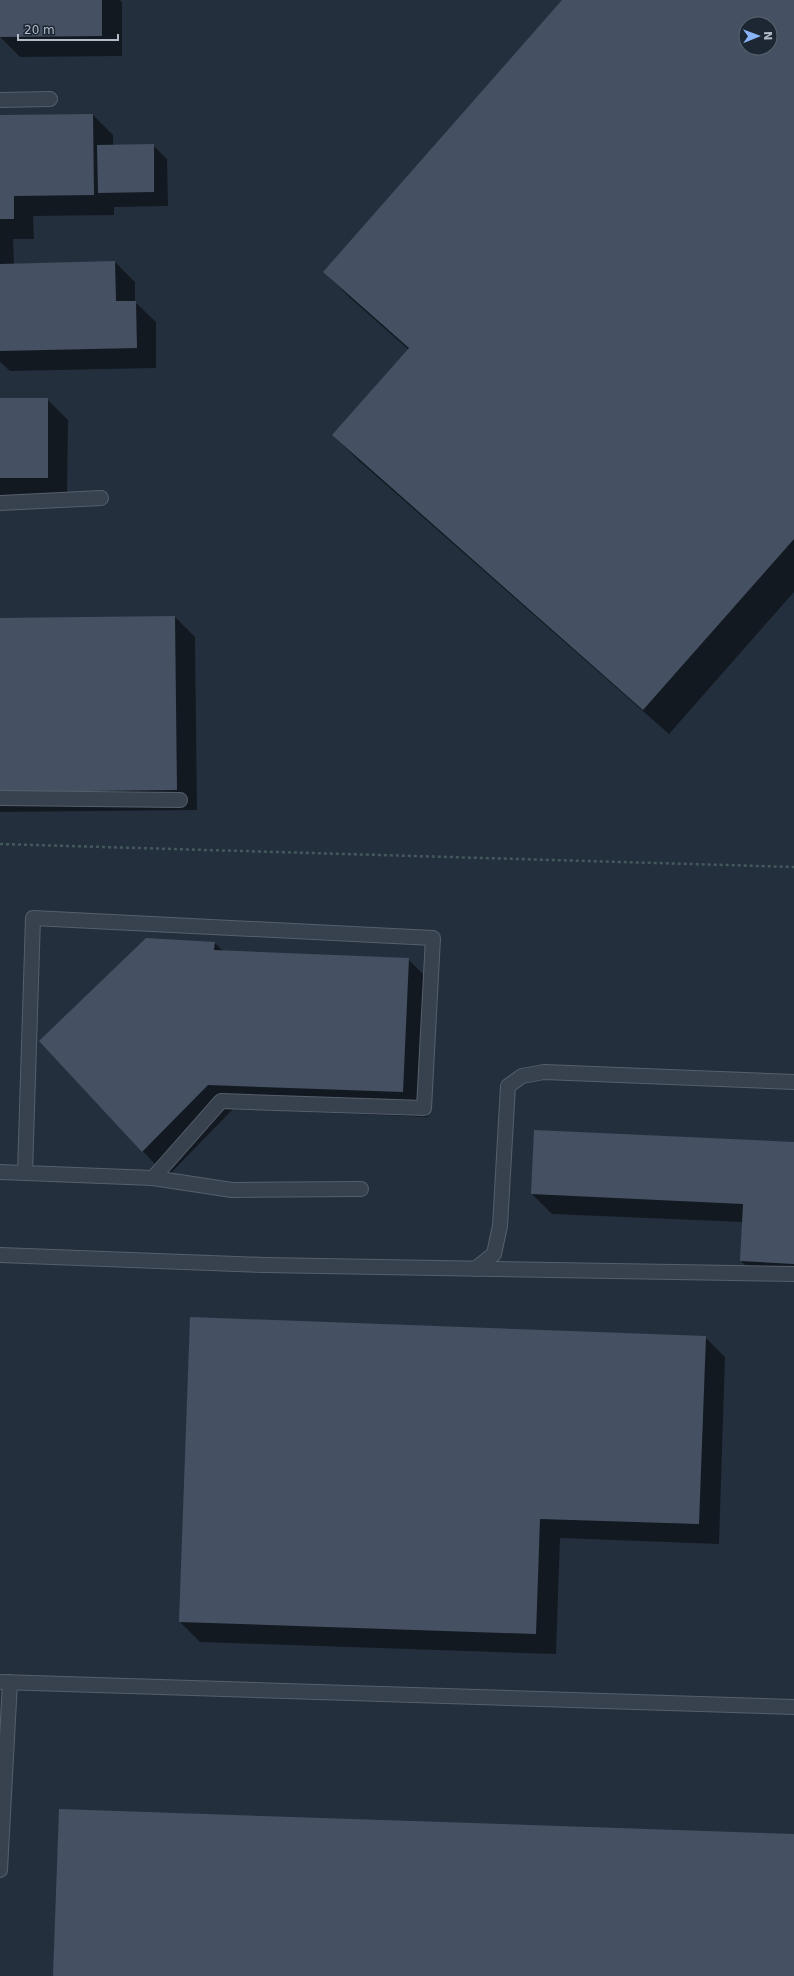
<svg xmlns="http://www.w3.org/2000/svg" width="794" height="1976" font-family="'DejaVu Sans',sans-serif">
<style>
.shadow{fill:#0007;fill-rule:evenodd}
.building{fill:#455162;fill-rule:evenodd}
.lines{fill:none;stroke-linecap:round;stroke-linejoin:round}
.lane-casing{stroke:#565f6c;stroke-width:16}
.path{stroke:#44595c;stroke-width:2.5;stroke-dasharray:3 3;stroke-linecap:butt}
.lane{stroke:#38414e;stroke-width:14}
</style>
<rect width="100%" height="100%" fill="#242f3e"/>
<g class="shadow">
<path d="M 0,0 L 119,0 L 122,2 L 122,56 L 20,57 L 0,37 Z"/>
<path d="M 564,0 L 794,0 L 794,592 L 669,734 L 358,460 L 333,435 L 409,350 L 349,297 L 324,272 ZM 746,24 L 770,24 L 770,48 L 746,48 Z"/>
<path d="M 93,115 L 113,135 L 113,146 L 153,145 L 167,159 L 168,206 L 114,207 L 114,215 L 33,216 L 34,239 L 13,239 L 14,264 L 115,262 L 135,282 L 135,302 L 156,322 L 156,368 L 10,371 L 0,362 L 0,116 Z"/>
<path d="M 0,399 L 47,399 L 68,420 L 67,498 L 0,497 Z"/>
<path d="M 175,617 L 195,637 L 197,810 L 0,812 L 0,619 Z"/>
<path d="M 215,943 L 224,952 L 408,959 L 433,984 L 428,1117 L 233,1109 L 167,1177 L 40,1041 Z"/>
<path d="M 794,1143 L 794,1282 L 761,1281 L 741,1261 L 743,1222 L 552,1214 L 532,1194 Z"/>
<path d="M 705,1337 L 725,1357 L 719,1544 L 560,1538 L 556,1654 L 200,1642 L 180,1622 Z"/>
</g>
<g class="building">
<path d="M 0,0 L 102,0 L 102,36 L 0,37 Z"/>
<path d="M 562,0 L 794,0 L 794,539 L 643,710 L 332,435 L 409,348 L 323,272 ZM 746,24 L 770,24 L 770,48 L 746,48 Z"/>
<path d="M 93,114 L 94,195 L 14,196 L 14,219 L 0,219 L 0,115 Z"/>
<path d="M 154,144 L 154,192 L 98,193 L 97,145 Z"/>
<path d="M 115,261 L 116,301 L 136,301 L 137,348 L 0,351 L 0,264 Z"/>
<rect x="0" y="398" width="48" height="80"/>
<path d="M 175,616 L 177,790 L 0,792 L 0,618 Z"/>
<path d="M 146,938 L 215,942 L 214,950 L 409,958 L 403,1092 L 208,1085 L 142,1152 L 39,1041 Z"/>
<path d="M 534,1130 L 794,1142 L 794,1264 L 740,1261 L 743,1204 L 531,1194 Z"/>
<path d="M 190,1317 L 706,1336 L 699,1524 L 540,1519 L 536,1634 L 179,1622 Z"/>
<path d="M 59,1809 L 794,1834 L 794,1976 L 53,1976 Z"/>
</g>
<g class="lines">
<defs>
<g id="lane">
<path d="M 0,100 L 50,99"/>
<path d="M 0,503 L 101,498"/>
<path d="M 0,798 L 180,800"/>
<path d="M 0,1172 L 153,1178 L 221,1101 L 424,1108 L 433,938 L 33,918 L 25,1173"/>
<path d="M 153,1178 L 232,1190 L 361,1189"/>
<path d="M 0,1255 L 264,1265 L 794,1274"/>
<path d="M 475,1269 L 494,1254 L 500,1226 L 508,1086 L 522,1076 L 544,1072 L 794,1082"/>
<path d="M 0,1682 L 794,1707"/>
<path d="M 0,1870 L 10,1682"/>
</g>
</defs>
<use href="#lane" class="lane-casing"/>
<path class="path" d="M 0,844 L 794,867"/>
<use href="#lane" class="lane"/>
</g>
<g transform="translate(758 36) rotate(89)"><circle r="19" fill="#1d2633" stroke="#59626f"/>
<path d="M0-3L7 15L0 10L-7 15Z" fill="#8ab4f8"/>
<text y="-6" font-size="11" font-weight="bold" text-anchor="middle" fill="#b4bcc9">N</text>
</g>
<path d="M18 34v6h100v-6" fill="none" stroke="#b4bcc9" stroke-width="2"/>
<text x="24" y="34" font-size="12" fill="#b4bcc9" stroke="#1d2633" stroke-width="3" paint-order="stroke">20 m</text>
</svg>
